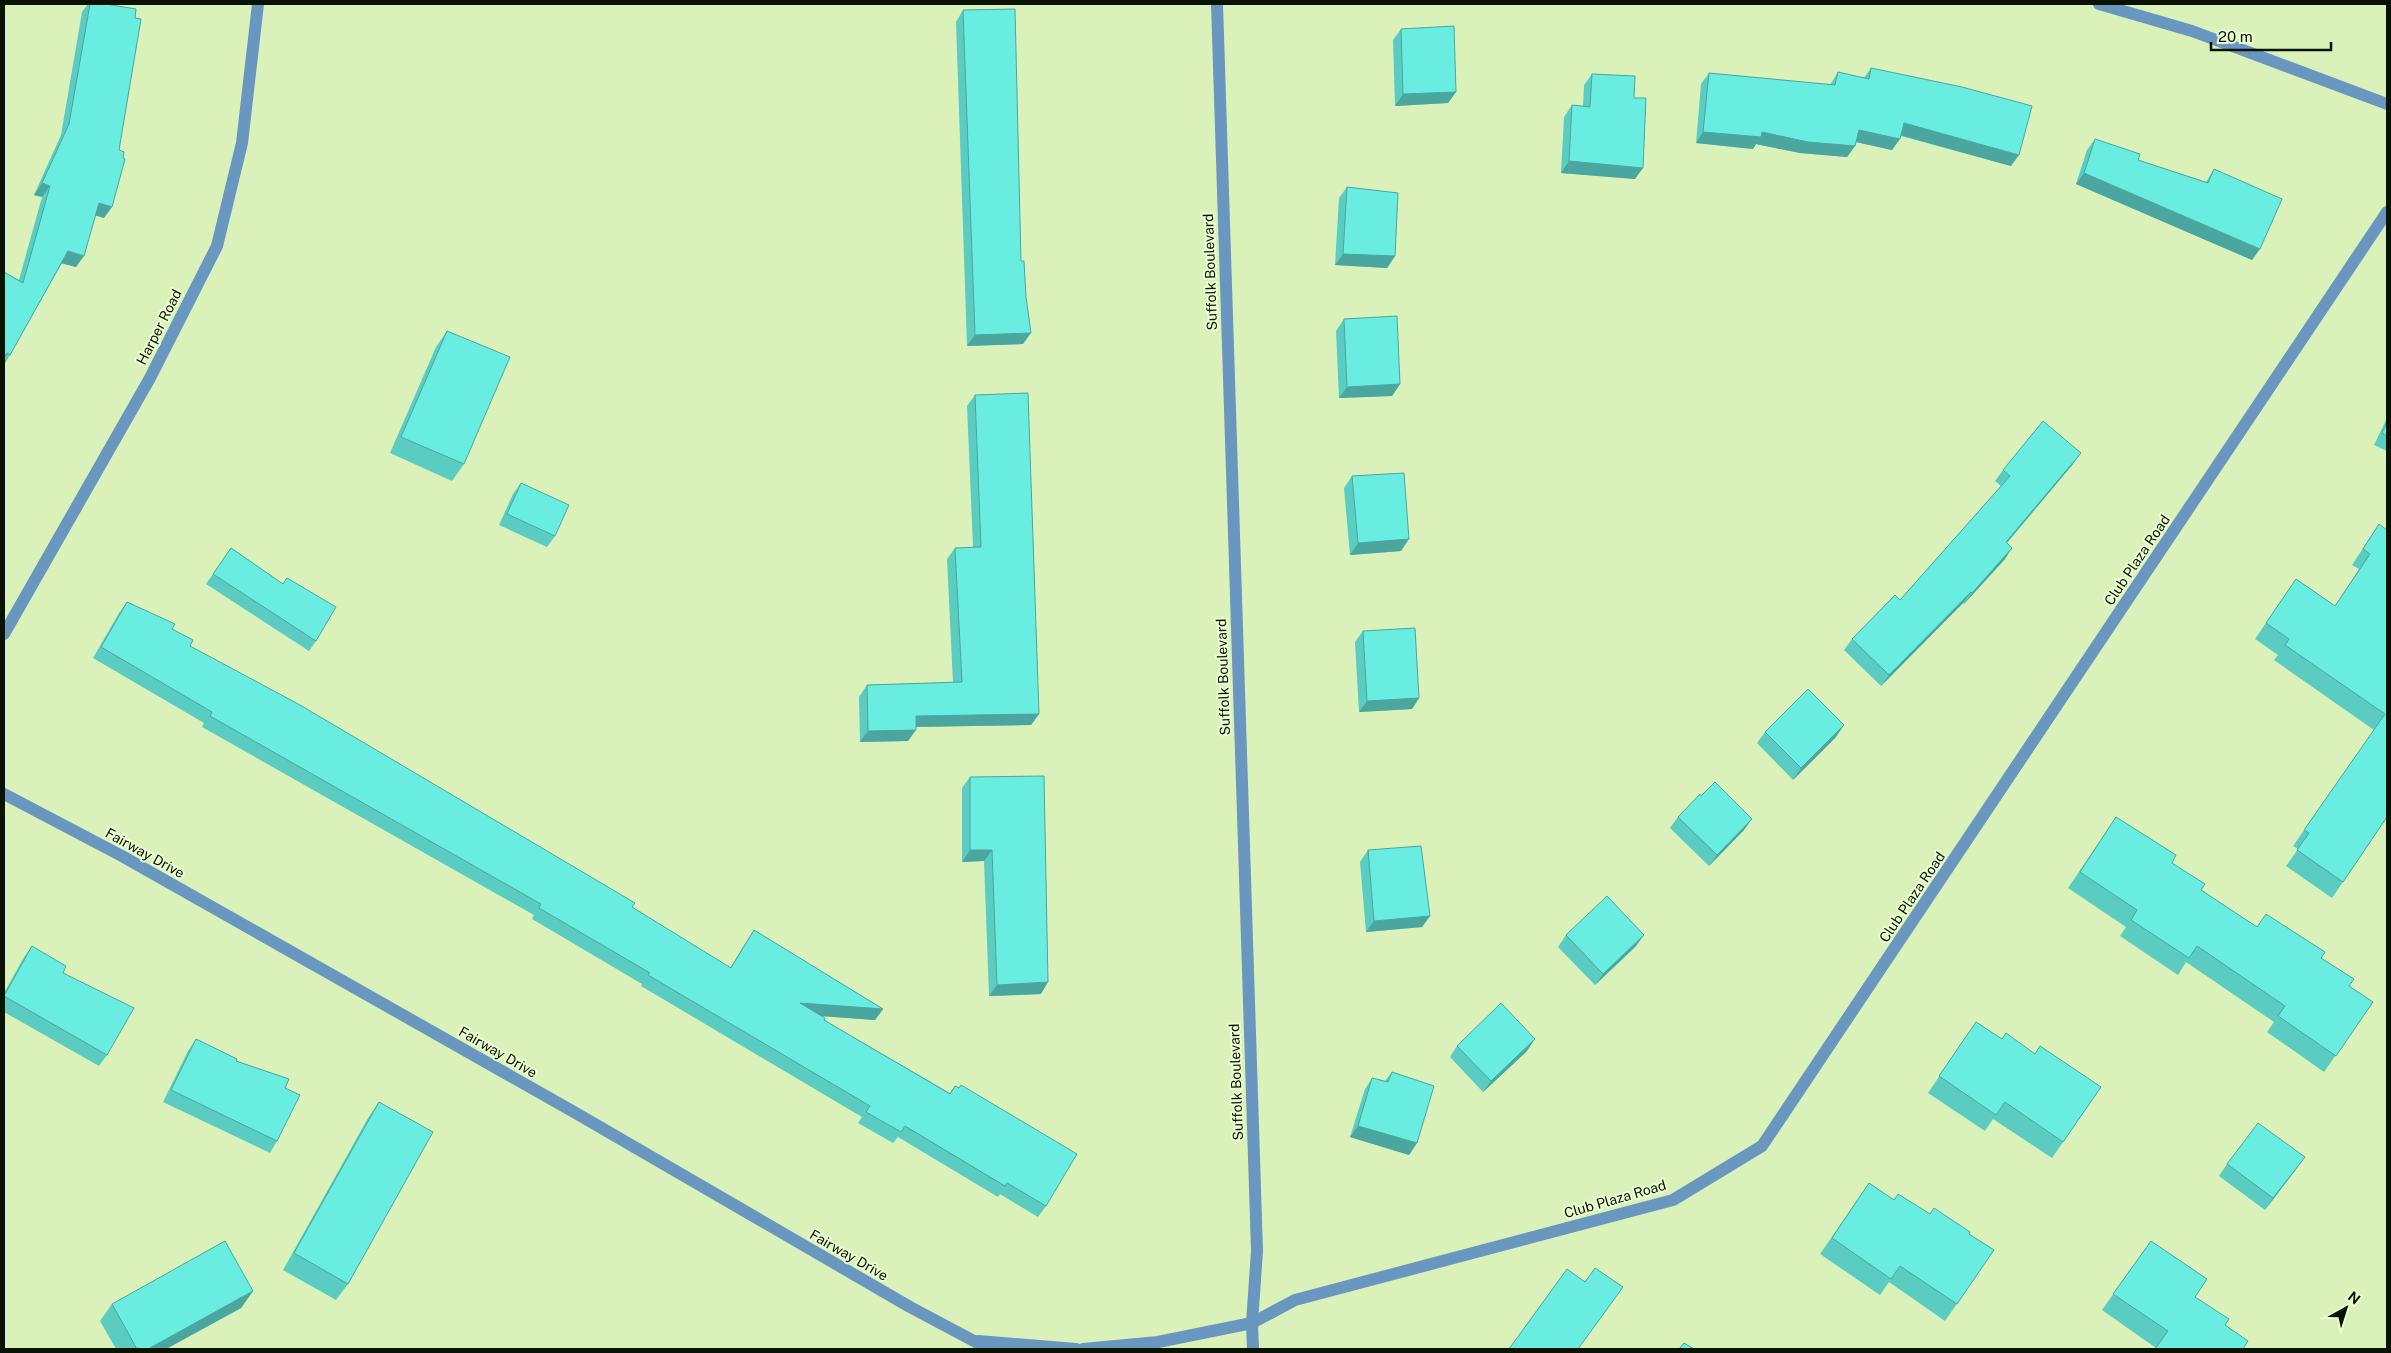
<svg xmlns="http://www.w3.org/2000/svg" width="2391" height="1353" font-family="'Public Sans',sans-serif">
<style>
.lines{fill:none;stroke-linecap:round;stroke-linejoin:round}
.minor{stroke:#6997c0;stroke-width:12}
.wall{fill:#5bccc2}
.shaded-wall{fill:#4aa69e}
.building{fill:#6aede1;stroke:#4aa69e}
.labels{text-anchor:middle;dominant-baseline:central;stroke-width:4;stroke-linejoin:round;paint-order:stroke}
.street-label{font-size:14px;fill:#0a1201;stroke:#eafed1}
</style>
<rect width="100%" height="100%" fill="#daf2ba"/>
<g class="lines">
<g class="minor">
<path d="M 1217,4 L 1257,1251 L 1252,1323 L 1253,1349"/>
<path d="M 2099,4 L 2192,31 L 2387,104"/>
<path d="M 4,634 L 150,378 L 217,246 L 242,143 L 258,4"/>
<path d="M 4,794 L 122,856 L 574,1112 L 910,1307 L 989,1349"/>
<path d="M 978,1341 L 1076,1349"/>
<path d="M 1083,1349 L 1158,1342 L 1252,1323 L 1295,1300 L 1673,1200 L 1762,1146 L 2387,212"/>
</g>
</g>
<g class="wall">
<path d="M 88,4 L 106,4 L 104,218 L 95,215 L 76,267 L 62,263 L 10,355 L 4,365 L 4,272 L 19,280 L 42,197 L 34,195 L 61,135 L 82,12 Z"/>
<path d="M 963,10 L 1023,344 L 967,346 L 956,22 Z"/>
<path d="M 1401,29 L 1456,92 L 1448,103 L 1395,106 L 1393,40 Z"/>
<path d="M 1871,68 L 2011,166 L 1901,136 L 1892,150 L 1856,142 L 1855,146 L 1847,157 L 1800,153 L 1756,144 L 1753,149 L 1696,143 L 1701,84 L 1709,73 L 1830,85 L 1838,72 L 1864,78 Z"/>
<path d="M 1592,74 L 1634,98 L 1635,179 L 1561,173 L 1564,117 L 1572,105 L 1583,106 L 1584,85 Z"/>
<path d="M 2095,139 L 2138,160 L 2206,182 L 2214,169 L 2252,260 L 2076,184 L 2087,150 Z"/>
<path d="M 1347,187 L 1395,256 L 1387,268 L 1335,265 L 1339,198 Z"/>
<path d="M 1344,319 L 1400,384 L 1392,396 L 1339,398 L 1336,331 Z"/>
<path d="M 447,331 L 464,464 L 452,481 L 390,453 L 436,347 Z"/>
<path d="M 975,395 L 1039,714 L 1031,725 L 916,727 L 908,741 L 860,742 L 859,697 L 867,685 L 953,683 L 947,559 L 955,548 L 973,547 L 967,406 Z"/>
<path d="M 2387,418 L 2387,451 L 2374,445 Z"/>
<path d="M 2073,464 L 2007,543 L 2005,559 L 1964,604 L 1963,603 L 1881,686 L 1844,650 L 1852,639 L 1900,600 L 2001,486 L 1995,481 L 2003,470 Z"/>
<path d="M 1352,476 L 1401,551 L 1350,555 L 1344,488 Z"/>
<path d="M 521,483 L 555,536 L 547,547 L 499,525 L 513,494 Z"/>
<path d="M 2379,524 L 2387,817 L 2332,898 L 2286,866 L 2298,849 L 2293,846 L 2374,730 L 2274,660 L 2278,655 L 2255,639 L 2296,579 L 2335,606 L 2359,569 L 2352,565 Z"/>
<path d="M 231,548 L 283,584 L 287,578 L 316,641 L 309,651 L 206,584 Z"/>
<path d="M 127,602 L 172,629 L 190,646 L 632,907 L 730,968 L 746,942 L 754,930 L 883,1009 L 875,1020 L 822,1016 L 824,1020 L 950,1093 L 955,1086 L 1046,1206 L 1038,1217 L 1000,1194 L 998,1197 L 898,1137 L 893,1143 L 858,1123 L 862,1117 L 641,986 L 642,984 L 532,919 L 534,915 L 202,727 L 204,723 L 93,658 L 119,613 Z"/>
<path d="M 1363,631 L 1419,698 L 1412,709 L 1359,712 L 1355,642 Z"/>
<path d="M 1765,732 L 1836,737 L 1793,780 L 1757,743 Z"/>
<path d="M 970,777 L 1041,994 L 989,996 L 984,861 L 962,862 L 962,788 Z"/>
<path d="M 1678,817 L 1744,830 L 1709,866 L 1670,828 Z"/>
<path d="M 2116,817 L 2172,863 L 2201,890 L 2257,927 L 2321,958 L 2349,986 L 2373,1002 L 2324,1072 L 2267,1032 L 2274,1022 L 2186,962 L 2178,975 L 2120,936 L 2126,927 L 2068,888 Z"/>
<path d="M 1368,850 L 1430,916 L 1422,927 L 1366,932 L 1360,862 Z"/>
<path d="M 1566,935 L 1636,946 L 1595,985 L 1558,947 Z"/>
<path d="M 32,946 L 63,973 L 107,1055 L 99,1066 L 4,1012 L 4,993 L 24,957 Z"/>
<path d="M 1976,1022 L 2002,1039 L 2035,1054 L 2101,1087 L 2052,1158 L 1993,1119 L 1985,1131 L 1928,1093 Z"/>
<path d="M 196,1039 L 285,1088 L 277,1141 L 270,1153 L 163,1102 L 188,1051 Z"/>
<path d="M 1457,1046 L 1527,1051 L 1483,1092 L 1450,1057 Z"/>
<path d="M 1392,1072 L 1417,1143 L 1409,1155 L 1350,1137 L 1365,1089 L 1372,1078 L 1385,1081 Z"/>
<path d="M 379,1102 L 348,1284 L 336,1300 L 283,1270 L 368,1118 Z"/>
<path d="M 2227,1164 L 2297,1168 L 2265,1210 L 2219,1176 Z"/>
<path d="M 1869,1183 L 1894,1200 L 1969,1234 L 1994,1250 L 1945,1321 L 1889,1282 L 1880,1295 L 1820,1254 Z"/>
<path d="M 2151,1241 L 2195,1297 L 2225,1325 L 2156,1348 L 2102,1310 Z"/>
<path d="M 253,1291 L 241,1308 L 166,1349 L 116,1349 L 100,1321 L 112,1304 Z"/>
</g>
<g class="shaded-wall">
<path d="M 1456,92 L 1448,103 L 1395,106 L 1403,94 Z"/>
<path d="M 1904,123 L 2019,155 L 2011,166 L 1896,134 Z"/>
<path d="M 1859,130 L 1900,139 L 1892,150 L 1851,141 Z"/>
<path d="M 1703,132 L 1762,132 L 1855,146 L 1847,157 L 1800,153 L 1756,144 L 1753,149 L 1696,143 Z"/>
<path d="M 1569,161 L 1643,168 L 1635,179 L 1561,173 Z"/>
<path d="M 2084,173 L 2260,249 L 2252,260 L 2076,184 Z"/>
<path d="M 42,183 L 50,186 L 42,197 L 34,195 Z"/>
<path d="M 99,203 L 112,207 L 104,218 L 91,214 Z"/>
<path d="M 68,251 L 84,256 L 76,267 L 60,263 Z"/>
<path d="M 1343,254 L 1395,256 L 1387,268 L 1335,265 Z"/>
<path d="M 1031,333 L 1023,344 L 967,346 L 975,335 Z"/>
<path d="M 1400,384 L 1392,396 L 1339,398 L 1347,387 Z"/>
<path d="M 2081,453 L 2073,464 L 1998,553 L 2006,542 Z"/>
<path d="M 1409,539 L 1401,551 L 1350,555 L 1358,543 Z"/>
<path d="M 2012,548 L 2005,559 L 1964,604 L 1972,593 Z"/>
<path d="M 1971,592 L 1963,603 L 1881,686 L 1889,675 Z"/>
<path d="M 1419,698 L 1412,709 L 1359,712 L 1367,701 Z"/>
<path d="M 1039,714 L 1031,725 L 908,727 L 916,716 Z"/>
<path d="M 1844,725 L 1836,737 L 1793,780 L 1801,768 Z"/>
<path d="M 916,730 L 908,741 L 860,742 L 868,731 Z"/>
<path d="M 1752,819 L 1744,830 L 1709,866 L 1717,855 Z"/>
<path d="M 970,850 L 992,850 L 984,861 L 962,862 Z"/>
<path d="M 1430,916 L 1422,927 L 1366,932 L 1374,921 Z"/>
<path d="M 1644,935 L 1636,946 L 1595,985 L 1603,974 Z"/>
<path d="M 1048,982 L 1041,994 L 989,996 L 997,985 Z"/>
<path d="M 800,1003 L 883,1009 L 875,1020 L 792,1014 Z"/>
<path d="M 1535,1039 L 1527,1051 L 1483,1092 L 1491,1081 Z"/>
<path d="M 1358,1126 L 1417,1143 L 1409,1155 L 1350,1137 Z"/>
<path d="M 2305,1157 L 2297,1168 L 2265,1210 L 2273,1198 Z"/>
<path d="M 253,1291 L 241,1308 L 166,1349 L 148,1349 Z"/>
</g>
<g class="building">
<path d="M 90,4 L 106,4 L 136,9 L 135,18 L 141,19 L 119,150 L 124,152 L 123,158 L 125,159 L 112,207 L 99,203 L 84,256 L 68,251 L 10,355 L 7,353 L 4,358 L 4,272 L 23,283 L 50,186 L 42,183 L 69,124 Z"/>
<path d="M 1015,9 L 1021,261 L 1024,261 L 1026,297 L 1031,333 L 975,335 L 963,10 Z"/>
<path d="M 1454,26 L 1456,92 L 1403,94 L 1401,29 Z"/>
<path d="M 1871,68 L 1962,87 L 2032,106 L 2019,155 L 1904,123 L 1900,139 L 1859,130 L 1855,146 L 1808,142 L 1762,132 L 1761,137 L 1703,132 L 1709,73 L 1835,85 L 1838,72 L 1869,79 Z"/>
<path d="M 1592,74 L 1635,76 L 1634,98 L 1646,98 L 1643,168 L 1569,161 L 1572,105 L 1590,107 Z"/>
<path d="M 2095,139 L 2140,154 L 2138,160 L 2208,183 L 2214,169 L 2282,199 L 2260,249 L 2084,173 Z"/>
<path d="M 1347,187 L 1398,193 L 1395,256 L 1343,254 Z"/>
<path d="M 1397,316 L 1400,384 L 1347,387 L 1344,319 Z"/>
<path d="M 447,331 L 510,357 L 464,464 L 401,437 Z"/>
<path d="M 1028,393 L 1039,714 L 916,716 L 916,730 L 868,731 L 867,685 L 962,682 L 955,548 L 981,547 L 975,395 Z"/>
<path d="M 2043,421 L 2081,453 L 2006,542 L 2012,548 L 1972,593 L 1971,592 L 1889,675 L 1852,639 L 1895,595 L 1900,600 L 2010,476 L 2003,470 Z"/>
<path d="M 2387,423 L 2387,436 L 2382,433 Z"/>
<path d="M 1404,473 L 1409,539 L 1358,543 L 1352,476 Z"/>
<path d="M 521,483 L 569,505 L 555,536 L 507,514 Z"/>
<path d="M 2379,524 L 2387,530 L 2387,817 L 2343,882 L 2297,850 L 2309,833 L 2304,830 L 2385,714 L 2285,645 L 2289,639 L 2266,623 L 2296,579 L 2335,606 L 2370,554 L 2363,549 Z"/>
<path d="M 231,548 L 283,584 L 287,578 L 336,607 L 316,641 L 213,574 Z"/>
<path d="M 127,602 L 175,624 L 172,629 L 193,640 L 190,646 L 300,705 L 635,903 L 632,907 L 731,968 L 754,930 L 883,1009 L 800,1003 L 825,1018 L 824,1020 L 950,1094 L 955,1086 L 959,1088 L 961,1085 L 1077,1154 L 1046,1206 L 1007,1183 L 1005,1186 L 905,1126 L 901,1132 L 866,1112 L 870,1106 L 648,975 L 650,973 L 539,908 L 541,904 L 210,716 L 212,712 L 101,647 Z"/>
<path d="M 1415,628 L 1419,698 L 1367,701 L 1363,631 Z"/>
<path d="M 1808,689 L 1844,725 L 1801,768 L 1765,732 Z"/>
<path d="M 1044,776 L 1048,982 L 997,985 L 992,850 L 970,850 L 970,777 Z"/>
<path d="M 1715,782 L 1752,819 L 1717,855 L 1678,817 L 1700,794 L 1701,796 Z"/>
<path d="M 2116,817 L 2176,855 L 2172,863 L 2205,884 L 2201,890 L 2257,927 L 2266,914 L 2325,952 L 2321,958 L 2354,979 L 2349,986 L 2373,1002 L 2336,1056 L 2278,1016 L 2285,1006 L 2197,946 L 2189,958 L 2131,920 L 2137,910 L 2080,872 Z"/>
<path d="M 1421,846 L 1430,916 L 1374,921 L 1368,850 Z"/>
<path d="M 1607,896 L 1644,935 L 1603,974 L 1566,935 Z"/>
<path d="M 32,946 L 66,966 L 63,973 L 134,1008 L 107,1055 L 4,996 Z"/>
<path d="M 1501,1003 L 1535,1039 L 1491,1081 L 1457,1046 Z"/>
<path d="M 1976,1022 L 2002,1039 L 2006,1033 L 2035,1054 L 2040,1046 L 2101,1087 L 2063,1142 L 2005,1102 L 1996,1115 L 1939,1076 Z"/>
<path d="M 196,1039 L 237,1059 L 236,1061 L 289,1079 L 285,1088 L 300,1095 L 277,1141 L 171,1090 Z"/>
<path d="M 1392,1072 L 1434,1086 L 1417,1143 L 1358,1126 L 1372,1078 L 1388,1082 Z"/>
<path d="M 379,1102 L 433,1132 L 348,1284 L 294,1253 Z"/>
<path d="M 2258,1123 L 2305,1157 L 2273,1198 L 2227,1164 Z"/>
<path d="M 1869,1183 L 1894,1200 L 1898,1194 L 1930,1214 L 1934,1208 L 1970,1232 L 1969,1234 L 1994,1250 L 1957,1304 L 1900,1266 L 1891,1279 L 1832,1238 Z"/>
<path d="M 225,1241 L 253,1291 L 148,1349 L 137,1349 L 112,1304 Z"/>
<path d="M 2151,1241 L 2207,1279 L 2195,1297 L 2229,1319 L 2225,1325 L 2248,1341 L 2243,1349 L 2155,1349 L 2168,1331 L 2113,1294 Z"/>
<path d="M 1595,1268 L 1623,1287 L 1578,1349 L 1509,1349 L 1567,1269 L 1585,1282 Z"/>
<path d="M 1684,1343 L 1694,1349 L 1679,1349 Z"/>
</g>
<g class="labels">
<g class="street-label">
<text transform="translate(1210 272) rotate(-92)">Suffolk Boulevard</text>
<text transform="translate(159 327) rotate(-63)">Harper Road</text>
<text transform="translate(2137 560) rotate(-56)">Club Plaza Road</text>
<text transform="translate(1223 677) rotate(-92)">Suffolk Boulevard</text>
<text transform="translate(145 853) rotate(29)">Fairway Drive</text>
<text transform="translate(1912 897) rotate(-56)">Club Plaza Road</text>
<text transform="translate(498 1052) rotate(30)">Fairway Drive</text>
<text transform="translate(1236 1082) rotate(-92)">Suffolk Boulevard</text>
<text transform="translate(1615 1199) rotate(-16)">Club Plaza Road</text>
<text transform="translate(849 1255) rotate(30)">Fairway Drive</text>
</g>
</g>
<rect width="2391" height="1353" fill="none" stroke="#0a1201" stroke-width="10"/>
<g transform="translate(2346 1308) rotate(39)" stroke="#eafed1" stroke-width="4" paint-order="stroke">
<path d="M0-4L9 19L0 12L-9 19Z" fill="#0a1201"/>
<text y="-8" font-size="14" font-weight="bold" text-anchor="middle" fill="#0a1201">N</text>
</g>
<path d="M2211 42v8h120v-8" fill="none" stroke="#0a1201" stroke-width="2.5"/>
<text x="2218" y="42" font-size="15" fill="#0a1201" stroke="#eafed1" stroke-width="4" paint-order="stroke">20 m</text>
</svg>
